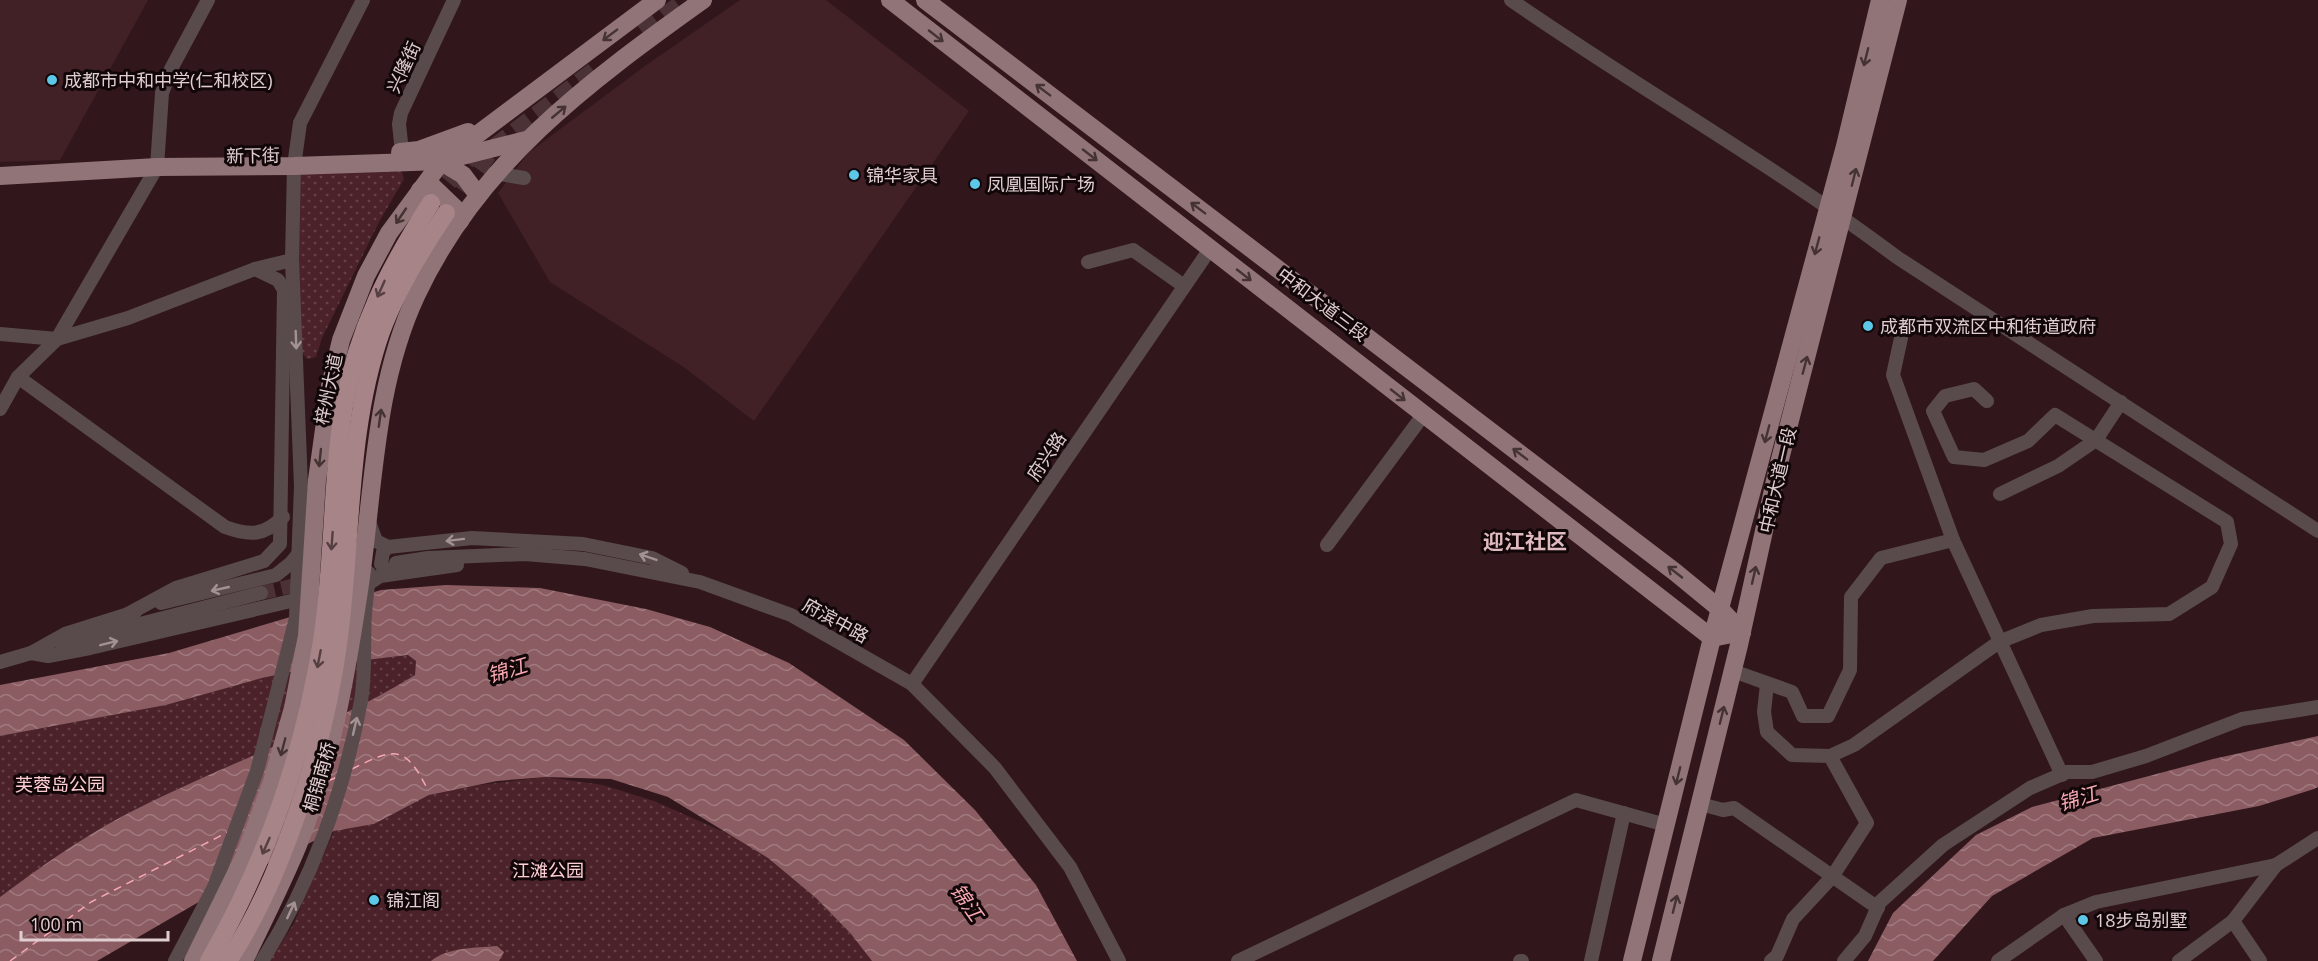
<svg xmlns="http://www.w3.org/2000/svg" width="2318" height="961" font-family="'Open Sans','Noto Sans SC',sans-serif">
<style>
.built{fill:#412026}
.park{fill:url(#park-dots)}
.water{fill:url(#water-waves)}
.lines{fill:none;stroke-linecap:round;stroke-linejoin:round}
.ferry{stroke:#f7a8b2;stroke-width:1.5;stroke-dasharray:8 6;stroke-linecap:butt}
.minor-tunnel{stroke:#4b3236;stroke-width:14;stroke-dasharray:14 7;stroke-linecap:butt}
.highway-tunnel{stroke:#4b3236;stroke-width:18;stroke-dasharray:18 9;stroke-linecap:butt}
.minor{stroke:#594b4c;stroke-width:14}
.major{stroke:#917477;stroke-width:18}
.highway{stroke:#a78488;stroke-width:18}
.oneway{stroke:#453334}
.oneway2{stroke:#553f42}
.oneway3{stroke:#a39294}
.poi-dot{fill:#5dc7e8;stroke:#120708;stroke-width:2}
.labels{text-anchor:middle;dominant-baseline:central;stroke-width:6;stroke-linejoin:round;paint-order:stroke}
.street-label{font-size:18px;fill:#e0cdcf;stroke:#120708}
.poi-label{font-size:18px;fill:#e0cdcf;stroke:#120708;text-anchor:start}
.park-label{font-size:18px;fill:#ffced3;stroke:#120708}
.water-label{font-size:20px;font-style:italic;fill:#f7a8b2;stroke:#120708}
.quarter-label{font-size:21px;font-weight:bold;fill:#dfbabe;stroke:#120708}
</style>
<defs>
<pattern id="park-dots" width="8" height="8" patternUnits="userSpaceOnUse" patternTransform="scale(1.5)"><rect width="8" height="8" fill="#4b2229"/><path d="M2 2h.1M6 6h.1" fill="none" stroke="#654147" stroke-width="1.8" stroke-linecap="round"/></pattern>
<pattern id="water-waves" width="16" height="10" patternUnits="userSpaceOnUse" patternTransform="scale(1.5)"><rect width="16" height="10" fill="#8b5c62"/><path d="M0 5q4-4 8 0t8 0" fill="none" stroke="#a07a7f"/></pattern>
</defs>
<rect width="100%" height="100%" fill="#31171b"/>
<g class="built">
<path d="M 0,0 L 148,0 L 60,160 L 0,162 Z"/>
<path d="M 740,0 L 826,0 L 969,111 L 754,421 L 685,368 L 550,282 L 498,193 L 528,153 L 645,66 Z"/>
</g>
<g class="park">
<path d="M 401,169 L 404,179 L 379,222 L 322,338 L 316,357 L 307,359 L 301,352 L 296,171 Z"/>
<path d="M 408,655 L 416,661 L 415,675 C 322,732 218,766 121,817 C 78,840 39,868 0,897 L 0,736 L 166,705 L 262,678 L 324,665 Z"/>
<path d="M 546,777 L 603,785 L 654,801 L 733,836 L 768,858 L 816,898 L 851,934 L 872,961 L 269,961 L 293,925 L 334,831 L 374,824 L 429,795 L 447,789 Z"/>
</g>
<g class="water">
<path d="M 446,585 L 540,588 L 646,609 L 710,627 L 789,663 L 904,740 L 975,810 L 1036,885 L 1077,961 L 872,961 L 851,934 L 816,898 L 768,858 L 668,797 L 611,779 L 546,777 L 497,781 L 429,795 L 374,824 L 334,831 L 247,874 L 97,961 L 0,961 L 0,897 C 39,868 78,840 121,817 C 218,766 322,732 415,675 L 416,661 L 408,655 L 324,665 L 262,678 L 166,705 L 0,736 L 0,685 L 169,653 L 381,590 Z"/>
<path d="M 2318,736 L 2318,787 L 2314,789 L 2259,806 L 2093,838 L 1992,896 L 1933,961 L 1868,961 L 1893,913 L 1976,835 L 2032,807 L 2213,759 Z"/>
<path d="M 497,946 L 504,952 L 499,961 L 431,961 C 448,947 475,948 497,946 Z"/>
</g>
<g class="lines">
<g class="ferry">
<path d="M 352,769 C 396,747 405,745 428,790"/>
<path d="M 328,781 L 337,777"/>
<path d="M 10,961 L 91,902 L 228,832"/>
</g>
<path class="minor-tunnel" d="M 261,593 L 309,582"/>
<g class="highway-tunnel">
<path d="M 643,33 L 686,0"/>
<path d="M 431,203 L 467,160"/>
<path d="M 446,213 L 491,150 L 599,67"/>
</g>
<g class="minor">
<path d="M 1511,0 C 1638,88 1774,165 1898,258 L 2318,531"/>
<path d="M 402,152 L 399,124 L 401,113 L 454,0"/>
<path d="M 494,173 L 524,178"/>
<path d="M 1088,262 L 1133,250 L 1184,286"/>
<path d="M 0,334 L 57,339 L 128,318 L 255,269 L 292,260"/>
<path d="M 1901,338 L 1893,375 L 1953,540 L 2062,775"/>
<path d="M 18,377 L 225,527 C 250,536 264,536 283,517"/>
<path d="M 0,409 L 18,377 L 57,339 L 157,167 L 162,93 L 171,69 L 208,0"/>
<path d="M 2000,494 L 2058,466 L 2096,440 L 2121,402"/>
<path d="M 369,522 L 376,541 L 388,547 L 472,538 L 583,544 L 652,558 L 682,573"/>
<path d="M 1327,545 L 1424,414"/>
<path d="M 388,547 L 383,552 L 381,564 L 387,572 L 393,574"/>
<path d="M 396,563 L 428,558 L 525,554 L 585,559 L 700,582 L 791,615 L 912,684 L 995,768 L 1070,867 L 1119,961"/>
<path d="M 363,587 L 380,576 L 457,565"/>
<path d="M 161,603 L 276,575 L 291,563 L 300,552"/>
<path d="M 128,614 L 176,588 L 264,561 L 280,544 L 284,290 L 278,280 L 255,269"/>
<path d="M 62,644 L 261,593"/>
<path d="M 31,653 L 65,634 L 135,612"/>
<path d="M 31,653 L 48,656 L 90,648 L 304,598"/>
<path d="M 0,662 L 38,651"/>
<path d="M 1733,671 L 1792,692 L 1803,716 L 1828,716 L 1850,670 L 1851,597 L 1881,558 L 1953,540"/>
<path d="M 912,684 L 1210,249"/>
<path d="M 1767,684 L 1764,712 L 1767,732 L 1792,755 L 1830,756 L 1867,823 L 1832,877 L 1793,919 L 1777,956 L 1771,961"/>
<path d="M 1830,756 L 1854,745 L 1999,642 L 2041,625 L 2093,616 L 2169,614 L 2212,587 L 2231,544 L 2227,522 L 2055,415 L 2028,441 L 1984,460 L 1954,457 L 1933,411 L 1945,396 L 1974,389 L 1987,401"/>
<path d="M 1700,804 L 1723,810 L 1734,808 L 1878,908"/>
<path d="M 2064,915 L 2096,961"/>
<path d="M 175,961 L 214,887 L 257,771 L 296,618 L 301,486 L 292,260 L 294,166 L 300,123 L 363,0"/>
<path d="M 262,961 C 311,883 344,792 361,701 C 366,672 363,643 365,614 C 366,601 368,587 369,573"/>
<path d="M 1238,961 L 1576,800 L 1666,825"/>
<path d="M 1520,961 L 1522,961"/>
<path d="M 1591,961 L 1624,813"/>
<path d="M 1844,961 L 1865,936 L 1880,902 L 1943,845 L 2030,788 L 2067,772 L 2092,772 L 2146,756 L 2242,719 L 2318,707"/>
<path d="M 1998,961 L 2064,915 L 2096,902 L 2276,865"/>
<path d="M 2179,961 L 2233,921"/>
<path d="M 2260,961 L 2233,921 L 2276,865 L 2318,838"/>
</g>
<g class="major">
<path d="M 890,0 L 1712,638 L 1742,632"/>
<path d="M 925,0 L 1675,572 L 1720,609 L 1742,632"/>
<path d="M 400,152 L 419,150 L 468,132"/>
<path d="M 435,158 L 463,175 L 478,195"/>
<path d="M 0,176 L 157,167 L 294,166 L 442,161 L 526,140"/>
<path d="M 420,190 L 432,186 L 456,209 L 460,221"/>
<path d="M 193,961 L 245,855 L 272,782 L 293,708 L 307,636 L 317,480 L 330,386 L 341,340 L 366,276 L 389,233 L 442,161 L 657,0"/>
<path d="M 244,961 C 262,923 282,884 298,845 C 331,764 346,677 359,591 C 374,492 373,389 416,296 C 478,163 587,83 703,0"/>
<path d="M 1632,961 L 1712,638 L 1845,146 L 1880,0"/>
<path d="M 1661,961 L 1739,645 L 1778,467 L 1898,0"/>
</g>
<g class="highway">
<path d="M 209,961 C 266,862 304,754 322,641 C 334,563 331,484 344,406 C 357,330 390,266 431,203"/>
<path d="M 228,961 C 285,874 326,739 339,637 C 352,537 347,429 381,332 C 397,289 420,251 446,213"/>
</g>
</g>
<defs><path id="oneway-shaft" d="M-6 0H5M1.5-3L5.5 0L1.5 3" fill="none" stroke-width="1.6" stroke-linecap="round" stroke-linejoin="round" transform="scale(1.5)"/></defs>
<g class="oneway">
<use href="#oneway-shaft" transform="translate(610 35) rotate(143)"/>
<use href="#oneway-shaft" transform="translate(936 36) rotate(38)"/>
<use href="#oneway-shaft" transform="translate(1866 57) rotate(104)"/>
<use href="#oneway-shaft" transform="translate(1043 90) rotate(-143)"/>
<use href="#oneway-shaft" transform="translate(559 112) rotate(-40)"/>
<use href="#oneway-shaft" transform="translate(1090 155) rotate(38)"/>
<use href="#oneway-shaft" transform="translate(1854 177) rotate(-76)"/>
<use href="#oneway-shaft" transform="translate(1198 208) rotate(-143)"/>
<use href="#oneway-shaft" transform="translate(401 216) rotate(124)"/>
<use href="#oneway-shaft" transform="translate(1817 246) rotate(105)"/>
<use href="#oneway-shaft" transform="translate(1244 275) rotate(38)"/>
<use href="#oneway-shaft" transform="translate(1805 365) rotate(-75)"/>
<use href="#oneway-shaft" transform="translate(1398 395) rotate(38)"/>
<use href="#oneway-shaft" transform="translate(380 418) rotate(-82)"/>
<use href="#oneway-shaft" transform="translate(1767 434) rotate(105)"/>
<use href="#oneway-shaft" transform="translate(1520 454) rotate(-143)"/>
<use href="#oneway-shaft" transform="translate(320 458) rotate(96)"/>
<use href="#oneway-shaft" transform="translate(1675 572) rotate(-142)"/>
<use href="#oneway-shaft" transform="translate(1754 575) rotate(-77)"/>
<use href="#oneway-shaft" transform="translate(1722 715) rotate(-76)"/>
<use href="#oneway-shaft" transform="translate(283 747) rotate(105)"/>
<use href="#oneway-shaft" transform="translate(1678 776) rotate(104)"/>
<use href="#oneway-shaft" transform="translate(1675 904) rotate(-76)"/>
</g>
<g class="oneway2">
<use href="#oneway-shaft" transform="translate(381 289) rotate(114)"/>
<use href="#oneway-shaft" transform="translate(332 541) rotate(94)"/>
<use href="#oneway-shaft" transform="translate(319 659) rotate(101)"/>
<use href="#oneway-shaft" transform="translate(266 846) rotate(114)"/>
</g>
<g class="oneway3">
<use href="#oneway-shaft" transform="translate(296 340) rotate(88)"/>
<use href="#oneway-shaft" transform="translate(455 540) rotate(173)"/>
<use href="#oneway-shaft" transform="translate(648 557) rotate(-161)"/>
<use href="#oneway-shaft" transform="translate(220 589) rotate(167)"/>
<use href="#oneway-shaft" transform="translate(109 643) rotate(-14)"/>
<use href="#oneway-shaft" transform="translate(355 726) rotate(-77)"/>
<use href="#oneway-shaft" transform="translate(291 910) rotate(-65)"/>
</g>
<g class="poi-dot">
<circle cx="52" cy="80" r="6"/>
<circle cx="854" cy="175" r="6"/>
<circle cx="975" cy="184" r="6"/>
<circle cx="1868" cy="326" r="6"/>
<circle cx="374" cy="900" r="6"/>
<circle cx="2083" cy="920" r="6"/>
</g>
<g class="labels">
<g class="street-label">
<text transform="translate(403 67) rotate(-65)">兴隆街</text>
<text transform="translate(253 155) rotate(-1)">新下街</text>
<text transform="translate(1323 304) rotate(37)">中和大道三段</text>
<text transform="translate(328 389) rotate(-78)">梓州大道</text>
<text transform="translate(1046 456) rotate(-56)">府兴路</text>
<text transform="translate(1777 480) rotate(-77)">中和大道一段</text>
<text transform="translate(836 620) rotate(29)">府滨中路</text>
<text transform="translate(319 777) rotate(-74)">桐锦南桥</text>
</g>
<g class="poi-label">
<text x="64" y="80">成都市中和中学(仁和校区)</text>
<text x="866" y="175">锦华家具</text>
<text x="987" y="184">凤凰国际广场</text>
<text x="1880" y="326">成都市双流区中和街道政府</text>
<text x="386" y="900">锦江阁</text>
<text x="2095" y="920">18步岛别墅</text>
</g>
<g class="park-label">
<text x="60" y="784">芙蓉岛公园</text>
<text x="548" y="870">江滩公园</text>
</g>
<g class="water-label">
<text transform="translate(507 670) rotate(-17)">锦江</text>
<text transform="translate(2078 798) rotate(-17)">锦江</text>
<text transform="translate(967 902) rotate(55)">锦江</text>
</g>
<g class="quarter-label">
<text x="1525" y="541">迎江社区</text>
</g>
</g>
<path d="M21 931v9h147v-9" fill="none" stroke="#e0cdcf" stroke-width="3"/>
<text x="30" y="931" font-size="18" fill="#e0cdcf" stroke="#120708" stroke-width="4.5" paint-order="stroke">100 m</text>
</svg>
